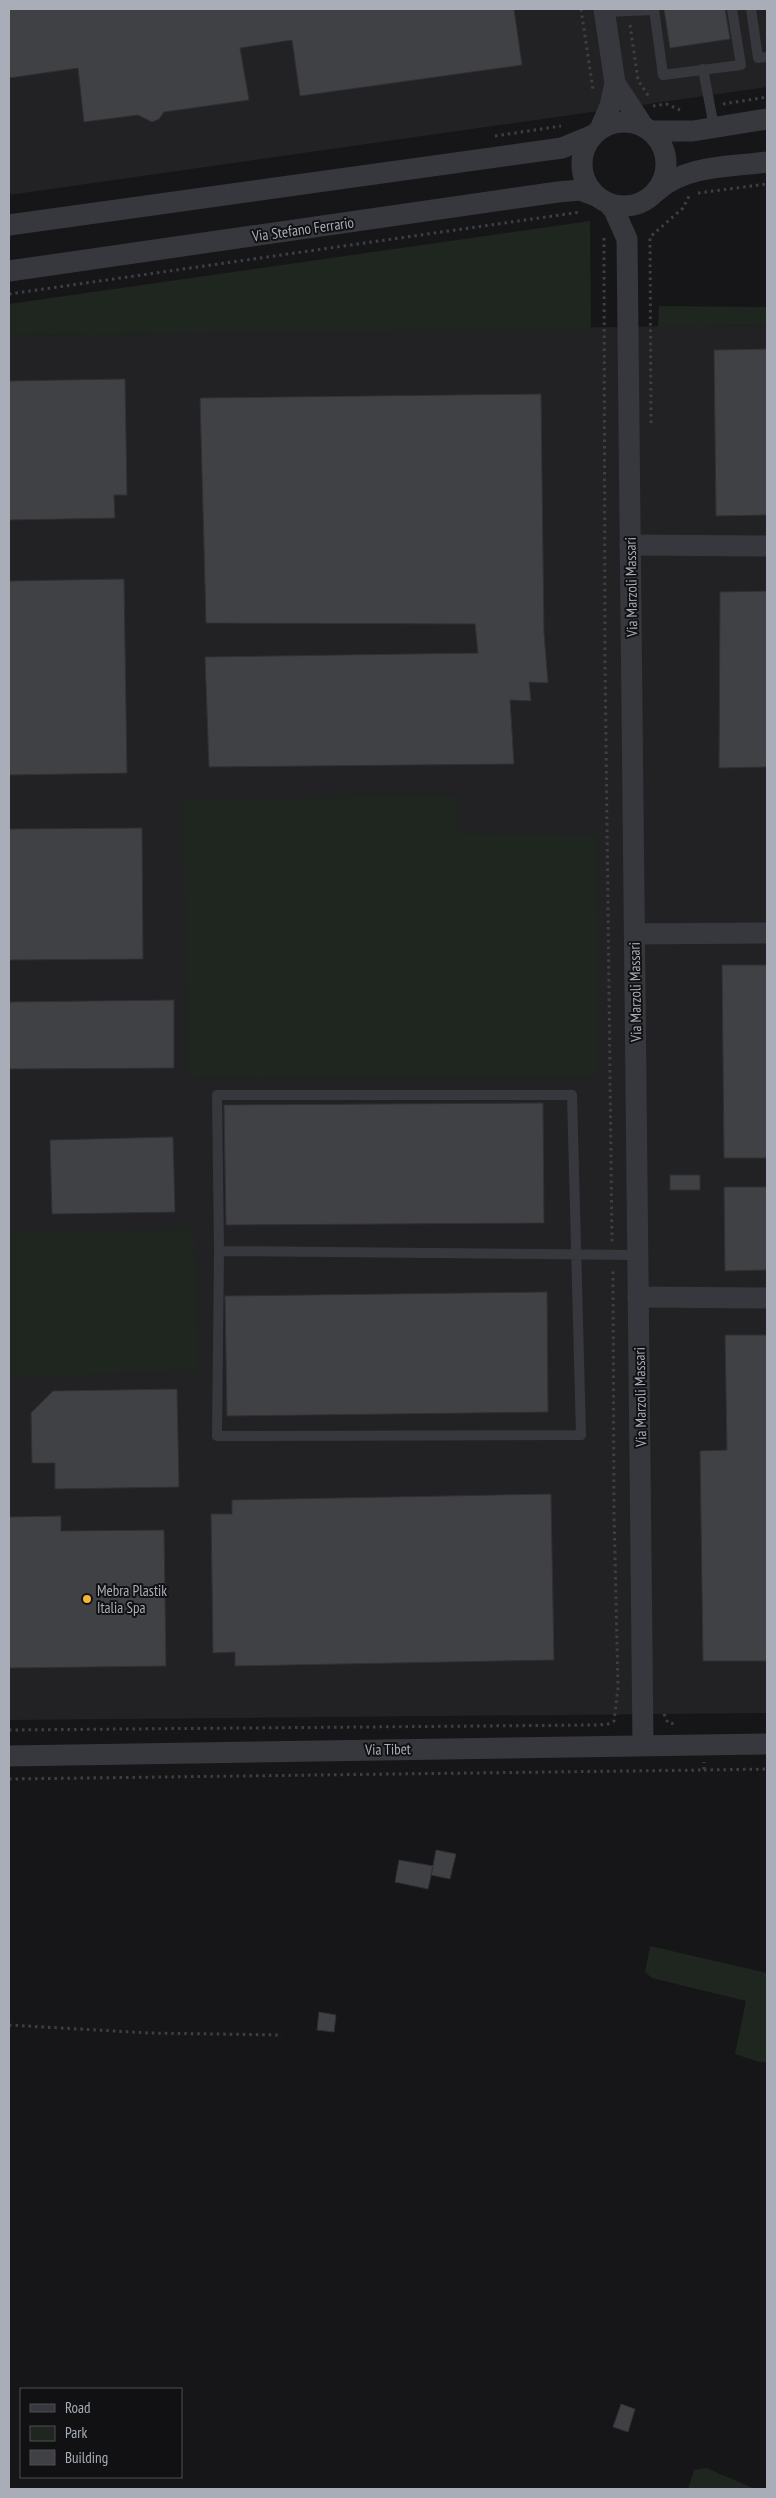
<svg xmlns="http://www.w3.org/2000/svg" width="776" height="2498" font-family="'PT Sans Narrow',sans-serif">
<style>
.built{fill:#222225}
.green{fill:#1e261f}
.building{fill:#404145;stroke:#303034}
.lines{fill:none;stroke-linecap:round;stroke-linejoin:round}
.path{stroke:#3d3f44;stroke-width:3;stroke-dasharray:2.5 4;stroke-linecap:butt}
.service{stroke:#37383d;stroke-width:10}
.minor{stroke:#37383d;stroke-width:21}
.poi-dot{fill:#f3b634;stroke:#111113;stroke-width:2}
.labels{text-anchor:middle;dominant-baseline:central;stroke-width:4;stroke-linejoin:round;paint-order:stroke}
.street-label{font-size:15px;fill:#a8adb8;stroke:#111113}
.poi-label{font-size:15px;fill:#a8adb8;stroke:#111113;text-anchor:start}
</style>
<rect width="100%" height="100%" fill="#161618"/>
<g class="built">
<path d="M 9,9 L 767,9 L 767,87 L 9,195 Z"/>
<path d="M 767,325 L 767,1713 L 9,1720 L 9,335 Z"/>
</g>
<g class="green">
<path d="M 590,221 L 591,329 L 9,335 L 9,304 Z"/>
<path d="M 659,306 L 767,307 L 767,325 L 658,327 Z"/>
<path d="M 456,795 L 458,834 L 596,835 L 599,1075 L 189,1077 L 183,800 Z"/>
<path d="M 194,1229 L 198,1370 L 9,1377 L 10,1232 Z"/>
<path d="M 650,1946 L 767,1973 L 767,2062 L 759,2062 L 735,2054 L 746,2001 L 652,1978 L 645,1972 Z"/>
<path d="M 707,2468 L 711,2470 L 755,2489 L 688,2489 L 694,2470 Z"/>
</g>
<g class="building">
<path d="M 9,9 L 514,9 L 522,65 L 300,96 L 292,40 L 240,48 L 249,100 L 164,112 L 159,119 L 152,122 L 138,115 L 84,122 L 78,68 L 9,78 Z"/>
<path d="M 664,9 L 725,9 L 730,39 L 670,48 Z"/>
<path d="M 767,349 L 767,515 L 716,516 L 714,350 Z"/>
<path d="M 125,379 L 127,495 L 114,495 L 115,518 L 9,520 L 9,381 Z"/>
<path d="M 541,394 L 544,633 L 548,683 L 529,682 L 531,701 L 510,700 L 514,764 L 209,767 L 205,657 L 478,653 L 475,624 L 206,623 L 200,398 Z"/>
<path d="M 124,579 L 127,773 L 9,775 L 9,581 Z"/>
<path d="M 767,591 L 767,767 L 719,768 L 720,592 Z"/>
<path d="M 142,828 L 143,959 L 9,960 L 9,829 Z"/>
<path d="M 722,965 L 767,965 L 767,1158 L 724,1158 Z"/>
<path d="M 174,1000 L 174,1068 L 9,1069 L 9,1002 Z"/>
<path d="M 543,1103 L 544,1223 L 226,1225 L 224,1105 Z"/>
<path d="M 173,1137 L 175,1212 L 52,1214 L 50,1140 Z"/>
<rect x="670" y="1175" width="30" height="15"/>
<path d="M 724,1187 L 767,1187 L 767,1270 L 725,1271 Z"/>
<path d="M 547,1292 L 548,1412 L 227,1416 L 225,1296 Z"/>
<path d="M 725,1335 L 767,1335 L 767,1661 L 703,1661 L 700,1451 L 727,1450 Z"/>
<path d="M 177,1389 L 179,1487 L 55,1489 L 55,1463 L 32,1463 L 31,1413 L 53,1391 Z"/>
<path d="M 551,1494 L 554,1660 L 235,1666 L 235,1652 L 213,1653 L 211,1514 L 232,1514 L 232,1500 Z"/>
<path d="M 61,1516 L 61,1531 L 164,1530 L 166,1666 L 9,1668 L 9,1517 Z"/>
<path d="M 436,1850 L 456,1854 L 450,1879 L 431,1875 L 433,1867 L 428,1889 L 395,1882 L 399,1860 L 433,1866 Z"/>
<path d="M 319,2012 L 336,2015 L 334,2032 L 317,2030 Z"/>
<path d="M 621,2404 L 635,2409 L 628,2432 L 613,2427 Z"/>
</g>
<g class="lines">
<g class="path">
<path d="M 581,9 L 593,90"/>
<path d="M 630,25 L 638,80 L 649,97"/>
<path d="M 723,104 L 767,97"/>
<path d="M 653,106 L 666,104 L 680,110"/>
<path d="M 495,136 L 561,126"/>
<path d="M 698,193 L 767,184"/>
<path d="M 604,238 L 605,659 L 612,1242"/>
<path d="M 9,294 L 581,212"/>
<path d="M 651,423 L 650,237 L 683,208 L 690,194"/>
<path d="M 664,1714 L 668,1723 L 677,1724"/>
<path d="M 9,1730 L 598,1725 L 608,1724 L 614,1721 L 618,1688 L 614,1513 L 613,1268"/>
<path d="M 704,1770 L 767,1769"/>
<path d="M 9,1779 L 704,1770 L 704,1762"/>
<path d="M 9,2025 L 148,2033 L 282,2035"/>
</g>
<g class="service">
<path d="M 654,9 L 663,75 L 741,65 L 732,9"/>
<path d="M 751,9 L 758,58 L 767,57"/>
<path d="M 605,12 L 654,10"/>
<path d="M 703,69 L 714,127"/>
<path d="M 219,1251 L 217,1095 L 572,1095 L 581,1435 L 217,1436 L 219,1251 L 638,1255"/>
</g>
<g class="minor">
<path d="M 615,83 L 643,126"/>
<circle cx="624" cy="164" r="42"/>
<path d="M 601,127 L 610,106 L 615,83 L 604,9"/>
<path d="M 651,131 L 693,131 L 767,119"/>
<path d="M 657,191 C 685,165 731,167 767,162"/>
<path d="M 608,203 L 614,210 L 627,239 L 643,1745"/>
<path d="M 9,225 L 562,148 L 591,136"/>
<path d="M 9,271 L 558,192 L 580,190 L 596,196"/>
<path d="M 630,545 L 767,546"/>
<path d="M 635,934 L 767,933"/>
<path d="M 638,1297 L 767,1298"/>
<path d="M 9,1756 L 767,1744"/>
</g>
</g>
<circle class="poi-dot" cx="87" cy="1599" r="5"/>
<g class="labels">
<g class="street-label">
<text transform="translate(303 229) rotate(-8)">Via Stefano Ferrario</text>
<text transform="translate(631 587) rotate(-91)">Via Marzoli Massari</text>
<text transform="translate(635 992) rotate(-91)">Via Marzoli Massari</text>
<text transform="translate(640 1397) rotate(-91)">Via Marzoli Massari</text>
<text transform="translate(388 1749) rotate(-1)">Via Tibet</text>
</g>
<g class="poi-label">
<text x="97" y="1590">Mebra Plastik<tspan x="97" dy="17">Italia Spa</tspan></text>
</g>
</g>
<rect width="776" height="2498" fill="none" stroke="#a8adb8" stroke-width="20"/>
<rect x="20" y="2388" width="162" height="90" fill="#111113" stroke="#4d4f55"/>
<rect x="30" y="2404" width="25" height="8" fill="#37383d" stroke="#4d4f55"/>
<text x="65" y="2413" font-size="15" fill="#a8adb8">Road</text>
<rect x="30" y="2426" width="25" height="15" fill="#1e261f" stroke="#4d4f55"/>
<text x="65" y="2438" font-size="15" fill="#a8adb8">Park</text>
<rect x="30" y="2450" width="25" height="15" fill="#404145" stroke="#4d4f55"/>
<text x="65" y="2463" font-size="15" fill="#a8adb8">Building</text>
</svg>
